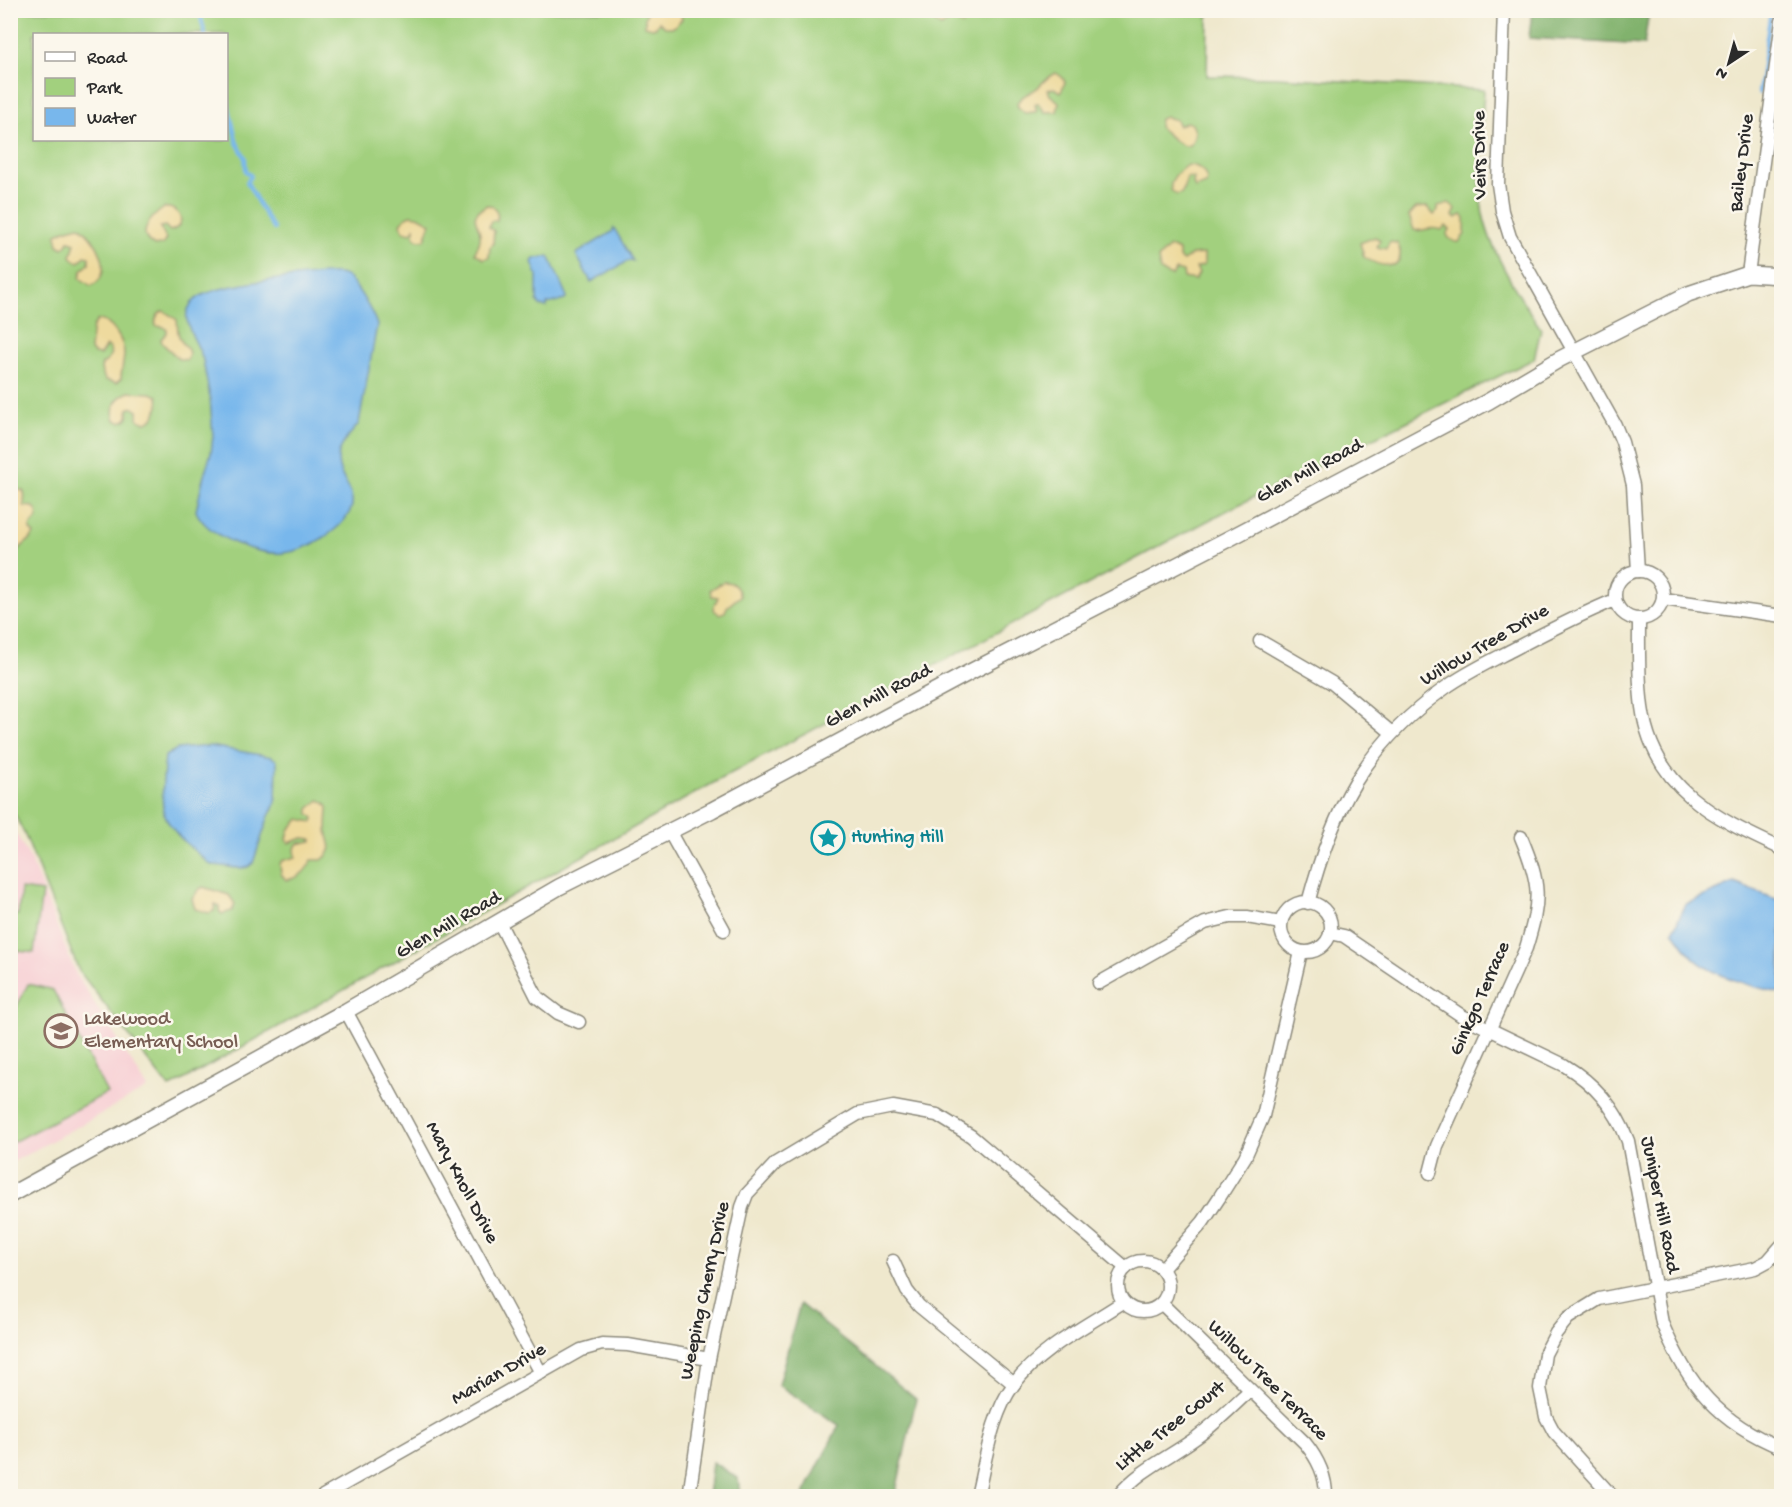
<svg xmlns="http://www.w3.org/2000/svg" width="1792" height="1507" font-family="'Gochi Hand',sans-serif">
<style>
.built{fill:#f7cfd4}
.green{fill:#a2d07e;stroke:#667e54;stroke-width:1.5;fill-rule:evenodd}
.forest{fill:#81b26d;stroke:#566e4c;stroke-width:1.5}
.sand{fill:#eeda9e;stroke:#8c8264;stroke-width:1.5}
.water{fill:#78b7ec;stroke:#52718c;stroke-width:1.5}
.lines{fill:none;stroke-linecap:round;stroke-linejoin:round}
.stream{stroke:#78b7ec;stroke-width:4}
.minor-casing{stroke:#8d8a7c;stroke-width:15}
.major-casing{stroke:#8d8a7c;stroke-width:18}
.minor{stroke:#fff;stroke-width:12}
.major{stroke:#fff;stroke-width:15}
.labels{text-anchor:middle;dominant-baseline:central;stroke-width:5;stroke-linejoin:round;paint-order:stroke}
.street-label{font-size:20px;fill:#2b2b2b;stroke:#fbf7ec}
.culture-label{font-size:20px;fill:#0d838f;stroke:#fbf7ec;text-anchor:start}
.education-label{font-size:20px;fill:#785e54;stroke:#fbf7ec;text-anchor:start}
</style>
<rect width="100%" height="100%" fill="#fbf7ec"/>
<filter id="ink" filterUnits="userSpaceOnUse"><feTurbulence type="fractalNoise" baseFrequency=".0167" numOctaves="2"/><feDisplacementMap in="SourceGraphic" scale="12" xChannelSelector="R" yChannelSelector="G"/><feConvolveMatrix kernelMatrix="1 2 1 2 8 2 1 2 1" color-interpolation-filters="sRGB"/></filter>
<filter id="wash" filterUnits="userSpaceOnUse"><feTurbulence type="fractalNoise" baseFrequency=".008" numOctaves="4" result="noise"/><feDisplacementMap in="SourceGraphic" scale="24" xChannelSelector="R" yChannelSelector="G"/><feGaussianBlur stdDeviation="1.35" result="paint"/><feColorMatrix in="noise" values="0 0 0 0 0 0 0 0 0 0 0 0 0 0 0 0 0 1.4 0 .05"/><feComposite in="paint" operator="in"/></filter>
<g filter="url(#wash)">
<rect width="100%" height="100%" fill="#efe8cd"/>
<path class="built" d="M 10,823 L 30,858 L 76,974 L 148,1088 L 11,1163 Z"/>
<g class="green">
<path d="M 11,11 L 1208,11 L 1207,76 L 1277,77 L 1484,90 C 1482,128 1476,177 1483,214 C 1491,253 1519,297 1541,329 L 1534,359 L 1228,510 L 724,777 L 169,1088 L 79,971 L 25,835 L 11,807 ZM 34,34 L 226,34 L 226,140 L 34,140 Z"/>
<path d="M 21,889 L 42,892 L 34,953 L 11,950 L 11,914 L 18,915 Z"/>
<path d="M 28,984 L 53,990 L 107,1093 L 11,1143 L 11,1018 Z"/>
</g>
<g class="forest">
<path d="M 1532,11 L 1532,10 L 1649,11 L 1644,45 L 1529,38 Z"/>
<path d="M 800,1304 L 916,1399 L 895,1496 L 803,1496 L 839,1425 L 778,1385 Z"/>
<path d="M 712,1462 L 738,1478 L 740,1496 L 708,1496 Z"/>
</g>
<g class="sand">
<path d="M 648,10 L 680,11 L 682,19 L 674,27 L 665,27 L 659,22 L 656,27 L 652,28 L 645,26 L 645,17 Z"/>
<path d="M 936,11 L 984,11 L 978,15 L 971,12 L 969,20 L 962,25 L 959,23 L 955,14 L 952,13 L 948,16 L 948,22 L 941,27 L 932,20 Z"/>
<path d="M 1056,73 L 1062,77 L 1065,82 L 1061,92 L 1054,88 L 1048,90 L 1050,95 L 1059,102 L 1057,112 L 1045,112 L 1038,103 L 1035,105 L 1037,110 L 1035,112 L 1025,113 L 1018,107 L 1017,103 C 1022,94 1030,94 1037,88 C 1044,82 1047,76 1056,73 Z"/>
<path d="M 1166,117 L 1176,120 L 1179,126 L 1186,122 L 1192,124 L 1195,131 C 1191,163 1170,135 1159,127 L 1160,119 Z"/>
<path d="M 1187,165 C 1198,165 1205,170 1207,181 L 1206,184 L 1195,188 L 1193,183 L 1194,178 L 1187,177 L 1182,193 L 1177,195 L 1171,190 C 1169,179 1179,171 1187,165 Z"/>
<path d="M 1449,203 L 1456,209 L 1453,216 L 1456,218 L 1462,215 L 1465,218 L 1465,234 L 1459,242 C 1454,243 1447,238 1447,233 L 1450,230 L 1446,226 L 1441,230 C 1429,225 1423,233 1414,230 L 1409,216 L 1416,208 L 1427,207 L 1434,215 L 1438,211 L 1438,206 Z"/>
<path d="M 487,205 C 495,205 499,213 497,220 L 491,221 L 489,227 L 494,231 L 493,244 L 490,247 L 489,257 L 484,259 L 475,253 C 476,248 480,244 480,239 C 482,222 464,218 487,205 Z"/>
<path d="M 164,208 C 180,206 189,226 170,231 L 165,226 L 160,227 L 166,239 L 163,244 L 155,246 C 134,235 151,217 164,208 Z"/>
<path d="M 410,215 L 418,216 L 431,223 L 425,240 L 418,240 L 414,236 L 415,227 L 411,233 L 403,231 L 401,224 L 406,217 Z"/>
<path d="M 79,226 C 96,237 117,273 91,286 L 80,278 L 82,270 L 89,264 L 89,257 L 85,256 L 79,262 L 74,260 L 71,256 L 75,243 L 69,241 L 66,246 L 63,248 L 58,245 L 56,235 L 64,230 Z"/>
<path d="M 1375,237 L 1380,240 L 1377,247 L 1386,249 L 1390,242 L 1397,243 C 1401,249 1402,258 1396,264 C 1385,268 1373,263 1364,257 L 1360,243 Z"/>
<path d="M 1169,247 L 1179,251 L 1179,258 L 1183,261 L 1192,255 L 1204,254 L 1204,265 L 1196,268 L 1199,273 L 1195,280 L 1184,278 L 1183,272 L 1176,270 L 1172,276 L 1160,271 L 1158,259 Z"/>
<path d="M 164,311 L 177,320 C 178,326 177,331 179,336 C 182,347 193,348 187,360 L 179,359 L 162,343 L 161,339 L 167,333 L 167,330 L 164,327 L 156,326 C 154,320 157,313 164,311 Z"/>
<path d="M 98,320 C 112,321 124,341 124,354 C 124,362 121,371 121,379 L 116,383 L 105,380 L 101,369 L 102,364 C 109,361 113,354 109,347 L 106,346 L 100,355 L 94,354 L 90,349 L 93,326 Z"/>
<path d="M 129,392 L 151,393 L 158,396 C 161,407 152,430 138,419 L 138,411 L 132,407 L 128,409 L 128,417 L 126,420 L 120,422 L 115,420 C 110,407 116,397 129,392 Z"/>
<path d="M 11,490 C 29,488 24,494 24,506 L 34,507 C 42,517 35,520 30,527 L 30,530 L 34,534 C 32,539 17,551 12,553 L 11,534 L 18,526 L 11,507 Z"/>
<path d="M 723,582 C 733,581 738,587 740,596 L 727,607 L 725,612 L 719,614 L 713,609 L 718,597 L 712,596 L 710,590 Z"/>
<path d="M 319,800 L 324,802 L 328,807 C 328,814 327,821 327,828 C 327,844 338,847 322,860 L 312,860 C 306,871 300,878 286,880 L 281,874 L 280,864 L 282,861 L 296,857 L 295,849 L 297,844 L 312,841 L 312,839 L 303,838 L 289,843 L 287,839 L 289,830 L 299,819 L 313,822 L 314,818 L 309,814 L 309,809 Z"/>
<path d="M 203,887 L 229,895 L 235,904 L 232,911 L 222,914 L 219,911 L 219,906 L 215,904 L 214,911 L 209,913 L 195,909 L 192,899 L 198,890 Z"/>
</g>
<g class="water">
<path d="M 614,228 L 633,261 L 630,260 L 591,282 L 576,254 L 612,232 Z"/>
<path d="M 549,256 L 567,297 L 565,300 L 547,304 L 547,307 L 540,306 L 537,301 L 537,275 L 532,262 L 534,259 Z"/>
<path d="M 323,274 C 329,274 337,273 343,275 C 354,278 374,315 377,325 L 359,423 C 352,433 342,441 339,453 C 333,475 358,490 351,509 C 342,531 306,551 283,553 C 257,555 207,537 196,511 L 203,479 L 211,453 L 213,436 L 210,398 L 203,360 C 200,347 184,326 187,312 C 189,306 194,300 199,297 C 220,284 296,277 323,274 Z"/>
<path d="M 210,746 L 272,757 L 277,761 L 276,802 L 268,818 L 253,863 L 248,867 C 234,871 224,864 211,865 C 196,851 171,834 164,813 C 160,799 164,771 165,756 L 177,749 Z"/>
<path d="M 1734,883 L 1781,901 L 1781,993 C 1757,988 1712,976 1694,958 C 1686,950 1680,940 1673,931 L 1686,904 Z"/>
</g>
<g class="lines">
<g class="stream">
<path d="M 200,14 L 205,34"/>
<path d="M 1759,93 L 1771,10"/>
<path d="M 226,96 L 237,143 L 245,157 L 246,171 L 251,176 L 247,182 C 256,199 264,215 274,229"/>
</g>
</g>
</g>
<g filter="url(#ink)">
<g class="lines">
<defs>
<g id="minor">
<path d="M 1504,10 L 1498,184 L 1502,211 L 1510,237 L 1615,425 L 1622,442 L 1633,485 L 1638,571"/>
<path d="M 1748,274 L 1782,21"/>
<circle cx="1639" cy="595" r="24"/>
<path d="M 1663,599 L 1782,616"/>
<path d="M 1639,620 C 1639,648 1638,678 1642,707 C 1653,789 1715,818 1782,849"/>
<path d="M 1260,641 L 1332,683 L 1392,733"/>
<path d="M 669,831 L 724,930"/>
<circle cx="1306" cy="927" r="25"/>
<path d="M 1308,903 C 1333,809 1364,746 1445,688 C 1466,673 1489,662 1512,650 C 1546,632 1579,615 1615,600"/>
<path d="M 499,922 L 537,997 L 558,1013 L 579,1022"/>
<path d="M 1330,933 L 1344,936 L 1462,1016 L 1564,1065 C 1595,1084 1615,1107 1628,1141 L 1662,1323 C 1687,1384 1719,1423 1782,1448"/>
<path d="M 1099,983 L 1205,923 L 1230,917 L 1247,917 L 1281,923"/>
<path d="M 346,1011 L 541,1373"/>
<path d="M 1430,1173 L 1437,1146 L 1526,948 C 1541,899 1541,885 1521,837"/>
<path d="M 893,1261 L 907,1291 L 919,1306 L 1014,1384"/>
<circle cx="1143" cy="1286" r="25"/>
<path d="M 1162,1269 L 1203,1222 L 1219,1198 L 1245,1157 L 1263,1116 L 1301,952"/>
<path d="M 1162,1304 L 1305,1443 C 1318,1459 1326,1475 1326,1496"/>
<path d="M 323,1496 L 581,1350 L 602,1344 L 628,1345 L 709,1359"/>
<path d="M 689,1496 L 709,1359 L 742,1207 L 747,1194 L 776,1163 L 858,1114 L 893,1107 L 937,1115 L 971,1136 L 1126,1268"/>
<path d="M 977,1496 C 986,1460 991,1415 1014,1384 C 1041,1348 1087,1326 1123,1302"/>
<path d="M 1118,1496 C 1140,1469 1170,1457 1197,1437 C 1216,1423 1233,1406 1250,1390"/>
<path d="M 1612,1496 L 1554,1432 L 1546,1417 L 1540,1388 L 1545,1354 L 1556,1333 L 1568,1318 L 1599,1299 L 1755,1268 L 1768,1261 L 1782,1245"/>
</g>
<path id="major" d="M 10,1195 L 346,1011 L 559,887 L 712,810 L 970,672 L 1232,537 L 1489,401 L 1560,359 L 1688,294 L 1748,274 L 1782,276"/>
</defs>
<use href="#minor" class="minor-casing"/>
<use href="#major" class="major-casing"/>
<use href="#minor" class="minor"/>
<use href="#major" class="major"/>
</g>
</g>
<defs>
<symbol id="sight-ring" viewBox="-11 -11 22 22"><circle r="9.5" fill="#fbf7ec" stroke="#0f9aa8" stroke-width="1.5"/><path d="M0-6L1.8-2.2L6-1.7L2.9 1.2L3.7 5.4L0 3.3L-3.7 5.4L-2.9 1.2L-6-1.7L-1.8-2.2Z" fill="#0f9aa8"/></symbol>
<symbol id="school-ring" viewBox="-11 -11 22 22"><circle r="9.5" fill="#fbf7ec" stroke="#8d6e63" stroke-width="1.5"/><path d="M0-5L7-2L0 1L-7-2ZM-4 1L0 2.5L4 1V4Q0 6-4 4Z" fill="#8d6e63"/></symbol>
</defs>
<g fill-rule="evenodd">
<use href="#sight-ring" x="809" y="819" width="38" height="38"/>
<use href="#school-ring" x="42" y="1012" width="38" height="38"/>
</g>
<g class="labels">
<g class="street-label">
<text transform="translate(1481 155) rotate(-91)">Veirs Drive</text>
<text transform="translate(1743 163) rotate(-83)">Bailey Drive</text>
<text transform="translate(1310 472) rotate(-28)">Glen Mill Road</text>
<text transform="translate(1485 646) rotate(-30)">Willow Tree Drive</text>
<text transform="translate(879 697) rotate(-28)">Glen Mill Road</text>
<text transform="translate(449 926) rotate(-30)">Glen Mill Road</text>
<text transform="translate(1481 999) rotate(-66)">Ginkgo Terrace</text>
<text transform="translate(461 1183) rotate(62)">Mary Knoll Drive</text>
<text transform="translate(1659 1205) rotate(79)">Juniper Hill Road</text>
<text transform="translate(706 1291) rotate(-78)">Weeping Cherry Drive</text>
<text transform="translate(499 1375) rotate(-30)">Marian Drive</text>
<text transform="translate(1267 1381) rotate(45)">Willow Tree Terrace</text>
<text transform="translate(1171 1427) rotate(-38)">Little Tree Court</text>
</g>
<g class="culture-label">
<text x="851" y="838">Hunting Hill</text>
</g>
<g class="education-label">
<text x="84" y="1020">Lakewood<tspan x="84" dy="23">Elementary School</tspan></text>
</g>
</g>
<rect width="1792" height="1507" fill="none" stroke="#fbf7ec" stroke-width="36"/>
<rect x="33" y="33" width="195" height="108" fill="#fbf7ec" stroke="#a8a59f" stroke-width="1.5"/>
<rect x="45" y="52" width="30" height="9" fill="#ffffff" stroke="#a8a59f" stroke-width="1.5"/>
<text x="87" y="63" font-size="18" fill="#2b2b2b">Road</text>
<rect x="45" y="78" width="30" height="18" fill="#a2d07e" stroke="#a8a59f" stroke-width="1.5"/>
<text x="87" y="93" font-size="18" fill="#2b2b2b">Park</text>
<rect x="45" y="108" width="30" height="18" fill="#78b7ec" stroke="#a8a59f" stroke-width="1.5"/>
<text x="87" y="123" font-size="18" fill="#2b2b2b">Water</text>
<g transform="translate(1729 63) rotate(216)" stroke="#fbf7ec" stroke-width="4.5" paint-order="stroke">
<path d="M0-4.5L10 22L0 15L-10 22Z" fill="#2b2b2b"/>
<text y="-9" font-size="16" font-weight="bold" text-anchor="middle" fill="#2b2b2b">N</text>
</g>
</svg>
